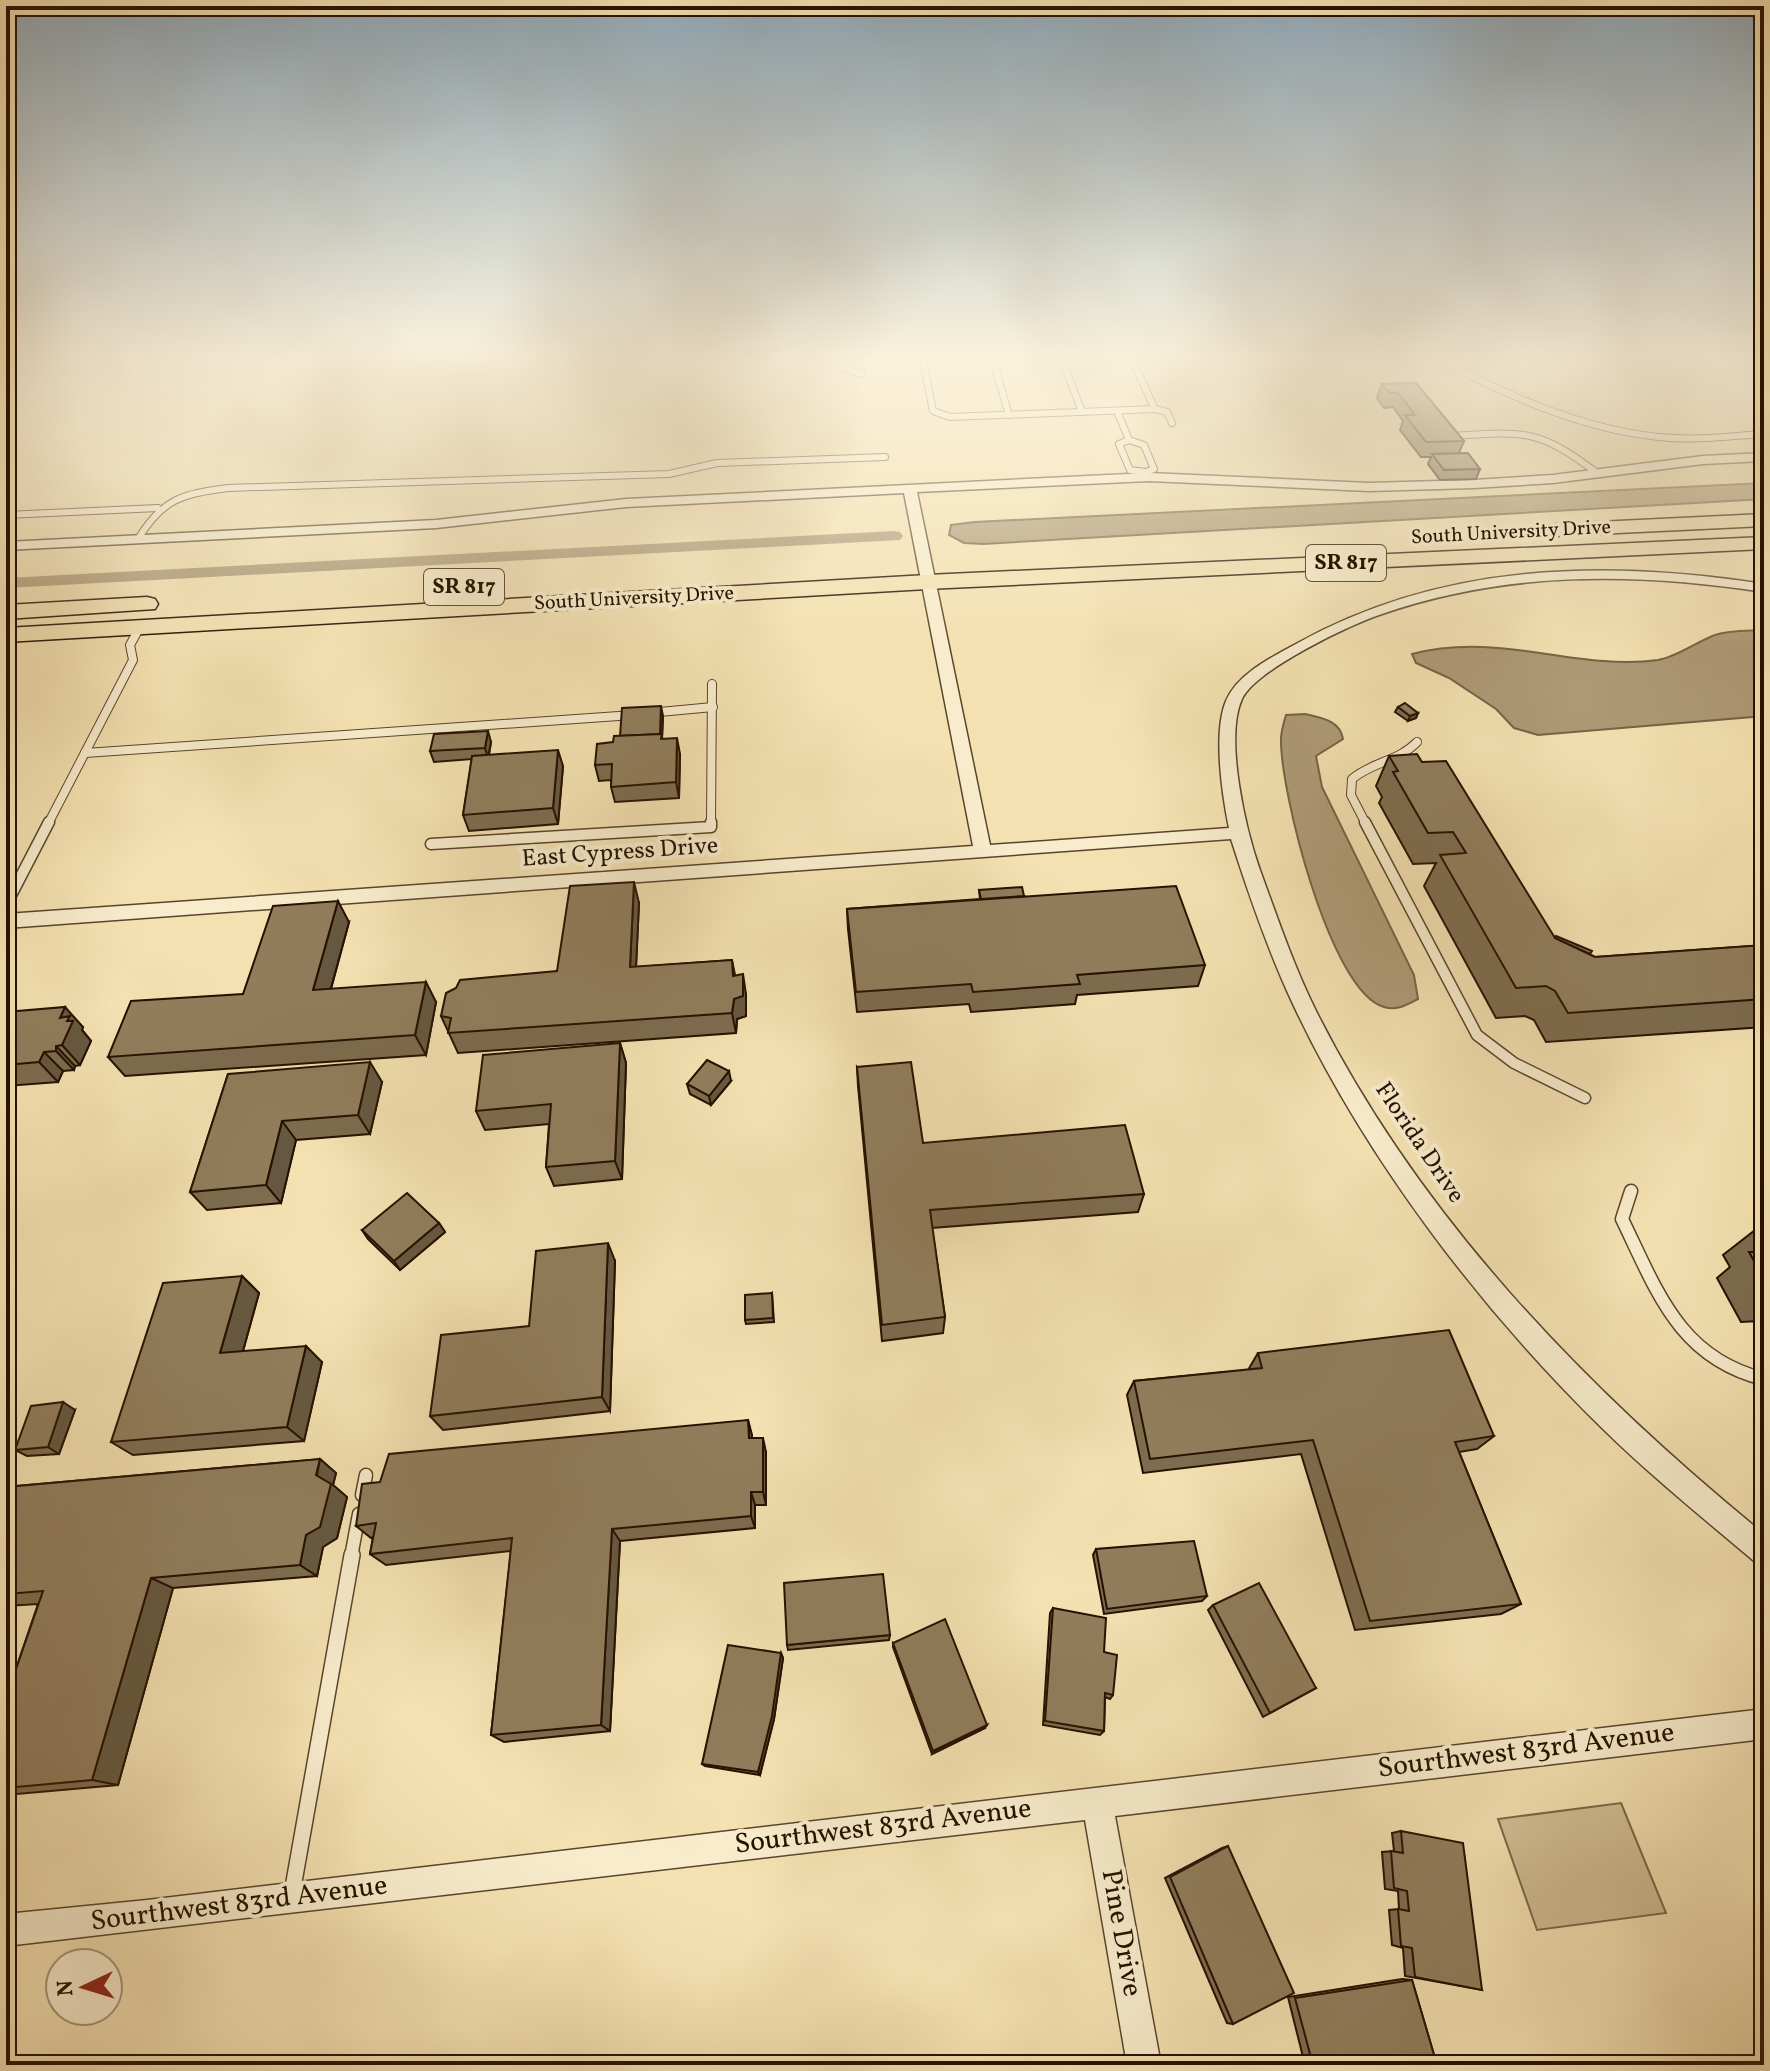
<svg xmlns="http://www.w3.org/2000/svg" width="1770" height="2071" font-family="Vollkorn,serif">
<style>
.green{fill:#d1be93;stroke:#7b684a;stroke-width:2}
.water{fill:#ae9a75;stroke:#776346;stroke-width:2}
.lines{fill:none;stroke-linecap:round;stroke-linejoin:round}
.canal{fill:#ae9a75;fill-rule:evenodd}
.lane-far4-casing{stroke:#59452c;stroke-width:8}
.lane-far3-casing{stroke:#59452c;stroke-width:10}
.lane-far2-casing{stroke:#59452c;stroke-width:13}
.lane-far1-casing{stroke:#59452c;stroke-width:15}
.lane-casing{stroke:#59452c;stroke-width:18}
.street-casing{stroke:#59452c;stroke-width:3}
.primary-casing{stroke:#251100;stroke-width:3}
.lane-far4{stroke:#f8eccc;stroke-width:6}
.lane-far3{stroke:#f8eccc;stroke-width:8}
.lane-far2{stroke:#f8eccc;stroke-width:10}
.lane-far1{stroke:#f8eccc;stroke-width:12}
.lane{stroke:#f8eccc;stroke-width:15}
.street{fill:#f8eccc;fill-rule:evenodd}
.primary{fill:#f4e1b1;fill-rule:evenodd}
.wall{fill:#7d6c4f;stroke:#251100;stroke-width:2}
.shaded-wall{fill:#665840;stroke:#251100;stroke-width:2}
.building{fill:#917d5c;stroke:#251100;stroke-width:2}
.labels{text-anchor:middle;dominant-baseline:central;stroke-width:8;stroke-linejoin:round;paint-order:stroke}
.far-street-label{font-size:20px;fill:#251100;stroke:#f8eccc}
.shield{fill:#f8eccc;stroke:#64533d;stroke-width:2}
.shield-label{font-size:22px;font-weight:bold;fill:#251100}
.street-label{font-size:24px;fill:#251100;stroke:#f8eccc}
.near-street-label{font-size:28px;fill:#251100;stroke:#f8eccc}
</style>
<rect width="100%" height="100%" fill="#f4e1b1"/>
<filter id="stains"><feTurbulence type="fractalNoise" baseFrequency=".0025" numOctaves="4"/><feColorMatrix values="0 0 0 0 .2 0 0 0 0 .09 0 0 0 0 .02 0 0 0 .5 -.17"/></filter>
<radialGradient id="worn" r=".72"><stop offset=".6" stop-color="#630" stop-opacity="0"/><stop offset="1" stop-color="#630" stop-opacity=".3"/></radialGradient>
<path class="green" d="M 1621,1803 L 1666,1913 L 1537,1930 L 1498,1819 Z"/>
<g class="water">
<path d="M 1764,483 L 1764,499 L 983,544 L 964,543 L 949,535 L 951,525 L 975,522 Z"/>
<path d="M 1764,630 L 1764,716 L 1538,735 L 1514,728 L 1496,709 L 1449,678 L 1416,663 L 1412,654 C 1499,631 1576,671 1658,660 C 1677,657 1696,642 1715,635 C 1730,630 1748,631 1764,630 Z"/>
<path d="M 1305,714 C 1321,718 1340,720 1343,739 L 1316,756 L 1322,787 L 1414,975 L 1418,999 C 1406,1005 1397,1011 1384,1007 C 1330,992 1280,790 1281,739 C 1281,731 1284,722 1286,715 Z"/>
</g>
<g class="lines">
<path class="canal" d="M 894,531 L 900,532 L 903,536 L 900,540 L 6,588 L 6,578 Z"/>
<defs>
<g id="lane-far4">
<path d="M 815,360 L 862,374"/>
<path d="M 923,360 L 933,411 L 950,417 L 1155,409 L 1132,360"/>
<path d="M 993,360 L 1009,415"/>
<path d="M 1062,360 L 1082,412"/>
<path d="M 1438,360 C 1508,395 1580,429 1659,437 C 1694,441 1729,436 1764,434"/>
<path d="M 1155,409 L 1167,412 L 1172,423"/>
<path d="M 1117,411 L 1129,440 L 1144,445 L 1154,469 L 1146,472"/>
<path d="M 1453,436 C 1524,431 1539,429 1597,473"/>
<path d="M 1129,440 L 1119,444 L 1130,470 L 1146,472"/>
<path d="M 6,515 L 158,508"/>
<path d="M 138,539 C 163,498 183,494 228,488 L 669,474 L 717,463 L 885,457"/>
</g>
<g id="lane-far3">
<path d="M 649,713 L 713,707"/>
<path d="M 85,753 L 633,715"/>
<path d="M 48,824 L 133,660 L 130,645 L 140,627"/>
<path d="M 711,824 L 712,684"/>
<path d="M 1366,824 L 1351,795 L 1352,779 C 1372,762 1399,761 1417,742"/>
</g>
<g id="lane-far2">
<path d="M 1365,822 L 1477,1035 L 1514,1063 L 1585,1098"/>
<path d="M 431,844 L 711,827 L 711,822"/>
<path d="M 6,905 L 49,822"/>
</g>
<g id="lane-far1">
<path d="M 1631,1191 L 1622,1219 C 1657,1291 1679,1358 1764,1379"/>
<path d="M 362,1495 L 366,1475"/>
<path d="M 351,1557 L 359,1514"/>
</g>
<path id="lane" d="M 292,1893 L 352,1555"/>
<g id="street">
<path d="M 1764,453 L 1764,461 L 1703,464 L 1553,483 L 1474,488 L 1369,491 L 1149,481 L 917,492 L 990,845 L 1229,828 C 1222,794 1213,732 1226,701 C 1237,674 1272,657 1296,644 C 1441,563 1603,559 1764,584 L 1764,592 C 1634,572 1507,571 1382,614 C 1351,624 1255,670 1242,699 C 1224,738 1246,831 1260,870 C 1277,917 1293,964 1315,1009 C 1419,1217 1586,1389 1764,1534 L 1764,1565 L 1754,1561 C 1703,1518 1651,1476 1603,1429 C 1482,1311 1365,1158 1293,1004 C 1268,951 1249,895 1231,839 L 6,928 L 6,914 L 973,846 L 904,493 L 626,507 L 436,528 L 6,550 L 6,542 L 436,520 L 626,499 L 1149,473 L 1369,483 L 1474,480 L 1553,475 L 1703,456 Z"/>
<path d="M 1764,1709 L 1764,1739 L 1115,1816 L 1161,2065 L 1127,2065 L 1085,1820 L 6,1946 L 6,1914 L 147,1900 Z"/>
</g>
<g id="primary">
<path d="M 1764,514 L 1764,526 L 1555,536 L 1545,530 L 1555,524 Z"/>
<path d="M 1764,537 L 1764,549 L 927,589 L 6,642 L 6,628 L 927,575 Z"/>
<path d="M 147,597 L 155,599 L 158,604 L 155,609 L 6,619 L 6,605 Z"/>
</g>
</defs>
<use href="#lane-far4" class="lane-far4-casing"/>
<use href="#lane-far3" class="lane-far3-casing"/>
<use href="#lane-far2" class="lane-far2-casing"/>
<use href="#lane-far1" class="lane-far1-casing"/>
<use href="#lane" class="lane-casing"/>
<use href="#street" class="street-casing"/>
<use href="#primary" class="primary-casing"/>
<use href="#lane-far4" class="lane-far4"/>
<use href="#lane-far3" class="lane-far3"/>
<use href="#lane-far2" class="lane-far2"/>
<use href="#lane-far1" class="lane-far1"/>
<use href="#lane" class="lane"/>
<use href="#street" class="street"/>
<use href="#primary" class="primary"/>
</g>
<g class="wall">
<path d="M 1416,383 L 1464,441 L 1459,453 L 1480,469 L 1476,479 L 1440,480 L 1428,464 L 1431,457 L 1421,457 L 1400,430 L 1403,421 L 1393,407 L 1384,408 L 1377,398 L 1382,384 Z"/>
<path d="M 1398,707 L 1418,713 L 1416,718 L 1408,721 L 1395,712 Z"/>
<path d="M 663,716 L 662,739 L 680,754 L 679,798 L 615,802 L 611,787 L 611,780 L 599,781 L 595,765 L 620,736 Z"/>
<path d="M 491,742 L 489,755 L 563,766 L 558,824 L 469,831 L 463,815 L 472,759 L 434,762 L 430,751 Z"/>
<path d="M 1389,756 L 1422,762 L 1555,938 L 1595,957 L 1764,945 L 1764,1027 L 1546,1042 L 1534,1020 L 1525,1016 L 1496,1018 L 1424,886 L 1436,863 L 1413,864 L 1379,803 L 1382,797 L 1376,786 Z"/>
<path d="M 979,890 L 1024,896 L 1205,965 L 1198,986 L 1077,995 L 1075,1004 L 971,1012 L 969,1004 L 857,1012 L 848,929 L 847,909 L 980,899 Z"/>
<path d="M 639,903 L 636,967 L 732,960 L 735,975 L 746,994 L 746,1016 L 737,1019 L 736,1033 L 458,1053 L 441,1016 L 557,971 Z"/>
<path d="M 349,922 L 331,989 L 436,1002 L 426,1055 L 125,1076 L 108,1057 L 243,994 Z"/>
<path d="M 6,1012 L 83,1027 L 82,1030 L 91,1041 L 80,1065 L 75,1066 L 74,1070 L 63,1071 L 58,1082 L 6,1086 Z"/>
<path d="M 620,1043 L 626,1063 L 622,1179 L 554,1186 L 546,1167 L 549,1124 L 485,1130 L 476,1111 Z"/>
<path d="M 857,1067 L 923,1143 L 1144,1194 L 1138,1212 L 932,1228 L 945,1317 L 943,1333 L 882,1341 L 858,1086 Z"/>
<path d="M 228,1074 L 382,1082 L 370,1134 L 296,1140 L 281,1203 L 207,1210 L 190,1192 Z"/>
<path d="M 731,1081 L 711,1105 L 690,1094 L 687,1084 Z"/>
<path d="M 439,1223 L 445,1232 L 400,1270 L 368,1239 L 362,1230 Z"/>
<path d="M 1764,1223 L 1764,1328 L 1760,1321 L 1741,1322 L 1717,1278 L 1730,1267 L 1723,1255 Z"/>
<path d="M 615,1261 L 610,1411 L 443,1430 L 430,1416 L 529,1326 Z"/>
<path d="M 242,1276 L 259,1293 L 243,1351 L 322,1362 L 304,1441 L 133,1455 L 111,1442 Z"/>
<path d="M 772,1293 L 774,1322 L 746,1324 L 745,1320 Z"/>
<path d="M 1258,1353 L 1494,1436 L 1477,1449 L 1459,1452 L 1521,1604 L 1501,1614 L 1355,1630 L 1301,1454 L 1143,1473 L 1127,1395 L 1134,1381 L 1248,1370 Z"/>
<path d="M 75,1410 L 59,1454 L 27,1456 L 15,1450 Z"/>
<path d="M 748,1420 L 752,1438 L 766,1452 L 766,1505 L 755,1505 L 755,1528 L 620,1541 L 610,1731 L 504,1742 L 491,1735 L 511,1551 L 386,1565 L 370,1554 L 373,1537 L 371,1538 L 356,1526 Z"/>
<path d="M 320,1459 L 336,1473 L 333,1485 L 347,1497 L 337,1538 L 323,1547 L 317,1576 L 173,1588 L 118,1785 L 6,1795 L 6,1698 L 38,1604 L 6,1606 L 6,1487 Z"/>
<path d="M 1096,1549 L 1207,1596 L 1202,1601 L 1104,1614 L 1093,1555 Z"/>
<path d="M 1213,1605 L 1316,1688 L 1263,1717 L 1208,1610 Z"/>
<path d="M 1053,1608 L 1104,1652 L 1113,1695 L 1110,1699 L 1105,1697 L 1104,1731 L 1100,1735 L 1043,1725 L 1050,1613 Z"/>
<path d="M 890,1635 L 889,1640 L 788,1650 L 787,1645 Z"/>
<path d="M 893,1643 L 985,1728 L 932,1754 L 893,1647 Z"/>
<path d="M 781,1653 L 783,1658 L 774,1719 L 760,1775 L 705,1766 L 702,1764 Z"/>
<path d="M 1401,1831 L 1482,1990 L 1405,1976 L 1403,1948 L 1392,1945 L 1389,1910 L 1399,1909 L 1398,1891 L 1385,1889 L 1382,1852 L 1394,1851 L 1392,1833 Z"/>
<path d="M 1228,1846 L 1233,2024 L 1227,2023 L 1165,1878 L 1222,1848 Z"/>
<path d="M 1402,1979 L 1412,1980 L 1437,2065 L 1305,2065 L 1288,1997 Z"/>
</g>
<g class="shaded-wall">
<path d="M 661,706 L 663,716 L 662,737 L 664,749 L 660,734 Z"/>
<path d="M 1418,713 L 1416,718 L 1408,721 L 1410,716 Z"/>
<path d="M 488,731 L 491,742 L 488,758 L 485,748 Z"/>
<path d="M 677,738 L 680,754 L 679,798 L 676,782 Z"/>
<path d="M 558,750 L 563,766 L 558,824 L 553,808 Z"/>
<path d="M 634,882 L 639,903 L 635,988 L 630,967 Z"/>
<path d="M 338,901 L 349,922 L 325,1010 L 313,990 Z"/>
<path d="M 743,974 L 746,994 L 746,1016 L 737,1019 L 736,1033 L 732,1013 L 734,999 Z"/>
<path d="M 426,982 L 436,1002 L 426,1055 L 415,1035 Z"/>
<path d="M 65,1007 L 83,1027 L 82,1030 L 91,1041 L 80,1065 L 62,1045 L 60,1018 Z"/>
<path d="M 620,1043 L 626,1063 L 622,1179 L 615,1161 Z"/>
<path d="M 56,1046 L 75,1066 L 74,1070 L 56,1051 Z"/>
<path d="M 44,1052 L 63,1071 L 58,1082 L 39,1062 Z"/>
<path d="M 370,1062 L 382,1082 L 370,1134 L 358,1115 Z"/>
<path d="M 729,1071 L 731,1081 L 711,1105 L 709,1096 Z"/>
<path d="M 282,1121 L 296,1140 L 281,1203 L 266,1185 Z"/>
<path d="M 439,1223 L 445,1232 L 400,1270 L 394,1261 Z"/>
<path d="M 608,1243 L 615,1261 L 610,1411 L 602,1397 Z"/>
<path d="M 242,1276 L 259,1293 L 238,1369 L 220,1353 Z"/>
<path d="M 306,1346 L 322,1362 L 304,1441 L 287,1427 Z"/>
<path d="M 63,1402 L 75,1410 L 59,1454 L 48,1447 Z"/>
<path d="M 748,1420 L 752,1435 L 752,1452 L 749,1438 Z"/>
<path d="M 763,1438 L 766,1452 L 766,1505 L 763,1492 Z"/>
<path d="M 320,1459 L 336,1473 L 333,1485 L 347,1497 L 337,1538 L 323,1547 L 317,1576 L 300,1565 Z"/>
<path d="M 751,1492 L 755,1505 L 755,1528 L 751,1516 Z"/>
<path d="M 612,1529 L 620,1541 L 610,1731 L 601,1725 Z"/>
<path d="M 151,1578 L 173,1588 L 118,1785 L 92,1780 Z"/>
<path d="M 781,1653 L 783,1658 L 774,1719 L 760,1775 L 758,1772 Z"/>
<path d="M 987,1725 L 985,1728 L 932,1754 L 933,1751 Z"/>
</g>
<g class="building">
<path d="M 1416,383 L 1464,441 L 1426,442 L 1405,415 L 1415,415 L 1398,393 L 1389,393 L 1382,384 Z"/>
<path d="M 1468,453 L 1480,469 L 1444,470 L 1432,454 Z"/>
<path d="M 1405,703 L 1418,713 L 1410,716 L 1398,707 Z"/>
<path d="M 661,706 L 660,734 L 620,736 L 622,708 Z"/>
<path d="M 488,731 L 485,748 L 430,751 L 434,734 Z"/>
<path d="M 662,734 L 661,739 L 677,738 L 676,782 L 611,787 L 612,764 L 595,765 L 597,744 L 613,742 L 614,736 Z"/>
<path d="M 558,750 L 553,808 L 463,815 L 472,756 Z"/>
<path d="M 1417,754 L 1422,762 L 1446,761 L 1555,938 L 1595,957 L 1764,945 L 1764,999 L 1568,1013 L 1555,991 L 1546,986 L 1516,988 L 1440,855 L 1466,853 L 1453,832 L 1428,833 L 1393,772 L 1398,771 L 1389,756 Z"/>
<path d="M 634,882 L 630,967 L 732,960 L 733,976 L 743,974 L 743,996 L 734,999 L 732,1013 L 448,1033 L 451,1018 L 441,1016 L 446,993 L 456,988 L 460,980 L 557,971 L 570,886 Z"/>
<path d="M 1176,886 L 1205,965 L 1077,975 L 1080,984 L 973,992 L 971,984 L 856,992 L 847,909 Z"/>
<path d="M 1022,887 L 1024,896 L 981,899 L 979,890 Z"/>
<path d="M 338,901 L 313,990 L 426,982 L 415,1035 L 108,1057 L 131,1001 L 243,994 L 273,906 Z"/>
<path d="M 1556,936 L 1592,951 L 1590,954 L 1555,938 Z"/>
<path d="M 65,1007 L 60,1018 L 70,1016 L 67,1021 L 73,1021 L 62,1045 L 56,1046 L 56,1051 L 44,1052 L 39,1062 L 6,1065 L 6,1012 Z"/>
<path d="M 620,1043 L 615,1161 L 546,1167 L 551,1104 L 476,1111 L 483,1055 Z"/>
<path d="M 707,1060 L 729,1071 L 709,1096 L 687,1084 Z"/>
<path d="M 370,1062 L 358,1115 L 282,1121 L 266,1185 L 190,1192 L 228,1074 Z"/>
<path d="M 911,1062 L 923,1143 L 1125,1125 L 1144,1194 L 930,1210 L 945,1317 L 882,1325 L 857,1067 Z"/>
<path d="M 407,1193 L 439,1223 L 394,1261 L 362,1230 Z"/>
<path d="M 1755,1229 L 1764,1229 L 1764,1245 Z"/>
<path d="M 608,1243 L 602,1397 L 430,1416 L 441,1335 L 529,1326 L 536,1251 Z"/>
<path d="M 1749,1252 L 1764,1252 L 1764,1279 Z"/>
<path d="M 242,1276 L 220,1353 L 306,1346 L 287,1427 L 111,1442 L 163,1283 Z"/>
<path d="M 772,1293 L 773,1318 L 745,1320 L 745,1295 Z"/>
<path d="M 1449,1330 L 1494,1436 L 1455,1442 L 1521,1604 L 1370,1621 L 1313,1440 L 1150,1459 L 1134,1381 L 1262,1368 L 1258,1353 Z"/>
<path d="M 63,1402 L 48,1447 L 15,1450 L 31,1406 Z"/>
<path d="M 748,1420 L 749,1438 L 763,1438 L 763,1492 L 751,1492 L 751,1516 L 612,1529 L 601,1725 L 491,1735 L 512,1538 L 370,1554 L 376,1523 L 356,1526 L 362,1484 L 380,1482 L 389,1454 Z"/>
<path d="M 320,1459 L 316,1475 L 331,1484 L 320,1527 L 306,1535 L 300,1565 L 151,1578 L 92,1780 L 6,1788 L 6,1698 L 43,1591 L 6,1594 L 6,1487 Z"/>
<path d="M 1194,1541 L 1207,1596 L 1107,1609 L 1096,1549 Z"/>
<path d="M 883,1574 L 890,1635 L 787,1645 L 784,1583 Z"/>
<path d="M 1259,1583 L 1316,1688 L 1270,1713 L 1213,1605 Z"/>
<path d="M 1053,1608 L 1106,1618 L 1104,1652 L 1117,1655 L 1113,1695 L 1105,1693 L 1104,1731 L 1045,1721 Z"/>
<path d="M 945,1619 L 987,1725 L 933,1751 L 893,1643 Z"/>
<path d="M 728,1645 L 781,1653 L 772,1716 L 758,1772 L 702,1764 Z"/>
<path d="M 1401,1831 L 1463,1843 L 1482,1990 L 1415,1977 L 1412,1948 L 1401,1946 L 1398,1909 L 1409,1911 L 1407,1891 L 1394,1888 L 1391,1851 L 1403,1853 Z"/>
<path d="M 1228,1846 L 1294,1993 L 1233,2024 L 1170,1877 Z"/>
<path d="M 1412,1980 L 1437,2065 L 1313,2065 L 1295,1998 Z"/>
</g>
<linearGradient id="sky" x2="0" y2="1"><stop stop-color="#91aaba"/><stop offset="0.55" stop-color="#faf2dc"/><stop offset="1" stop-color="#faf2dc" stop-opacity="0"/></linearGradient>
<rect width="1770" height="650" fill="url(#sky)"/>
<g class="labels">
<g class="far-street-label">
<text transform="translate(1511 533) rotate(-3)">South University Drive</text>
<text transform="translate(634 599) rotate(-3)">South University Drive</text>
</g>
<g class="shield">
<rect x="1306" y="545" width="80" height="36" rx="6"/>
<rect x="424" y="569" width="80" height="36" rx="6"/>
</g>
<g class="shield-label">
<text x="1346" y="563">SR 817</text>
<text x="464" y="587">SR 817</text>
</g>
<g class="street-label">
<text transform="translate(620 853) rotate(-4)">East Cypress Drive</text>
<text transform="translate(1419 1143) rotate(56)">Florida Drive</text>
</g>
<g class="near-street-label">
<text transform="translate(1526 1751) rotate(-7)">Sourthwest 83rd Avenue</text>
<text transform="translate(883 1827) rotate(-7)">Sourthwest 83rd Avenue</text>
<text transform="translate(239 1904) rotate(-7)">Sourthwest 83rd Avenue</text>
<text transform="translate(1121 1933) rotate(80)">Pine Drive</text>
</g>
</g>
<rect width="1770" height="2071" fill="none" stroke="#f4e1b1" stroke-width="32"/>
<rect x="8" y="8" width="1754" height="2055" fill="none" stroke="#251100" stroke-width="4"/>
<rect x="16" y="16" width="1738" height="2039" fill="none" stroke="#251100" stroke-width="2"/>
<g transform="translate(84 1987) rotate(266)"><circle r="38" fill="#f8eccc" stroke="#a4947a" stroke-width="2"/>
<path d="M0-6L14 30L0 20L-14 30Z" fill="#8f2418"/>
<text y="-12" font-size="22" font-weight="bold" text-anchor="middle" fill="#251100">N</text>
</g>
<rect width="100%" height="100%" filter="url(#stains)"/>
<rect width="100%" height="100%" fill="url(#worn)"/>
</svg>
